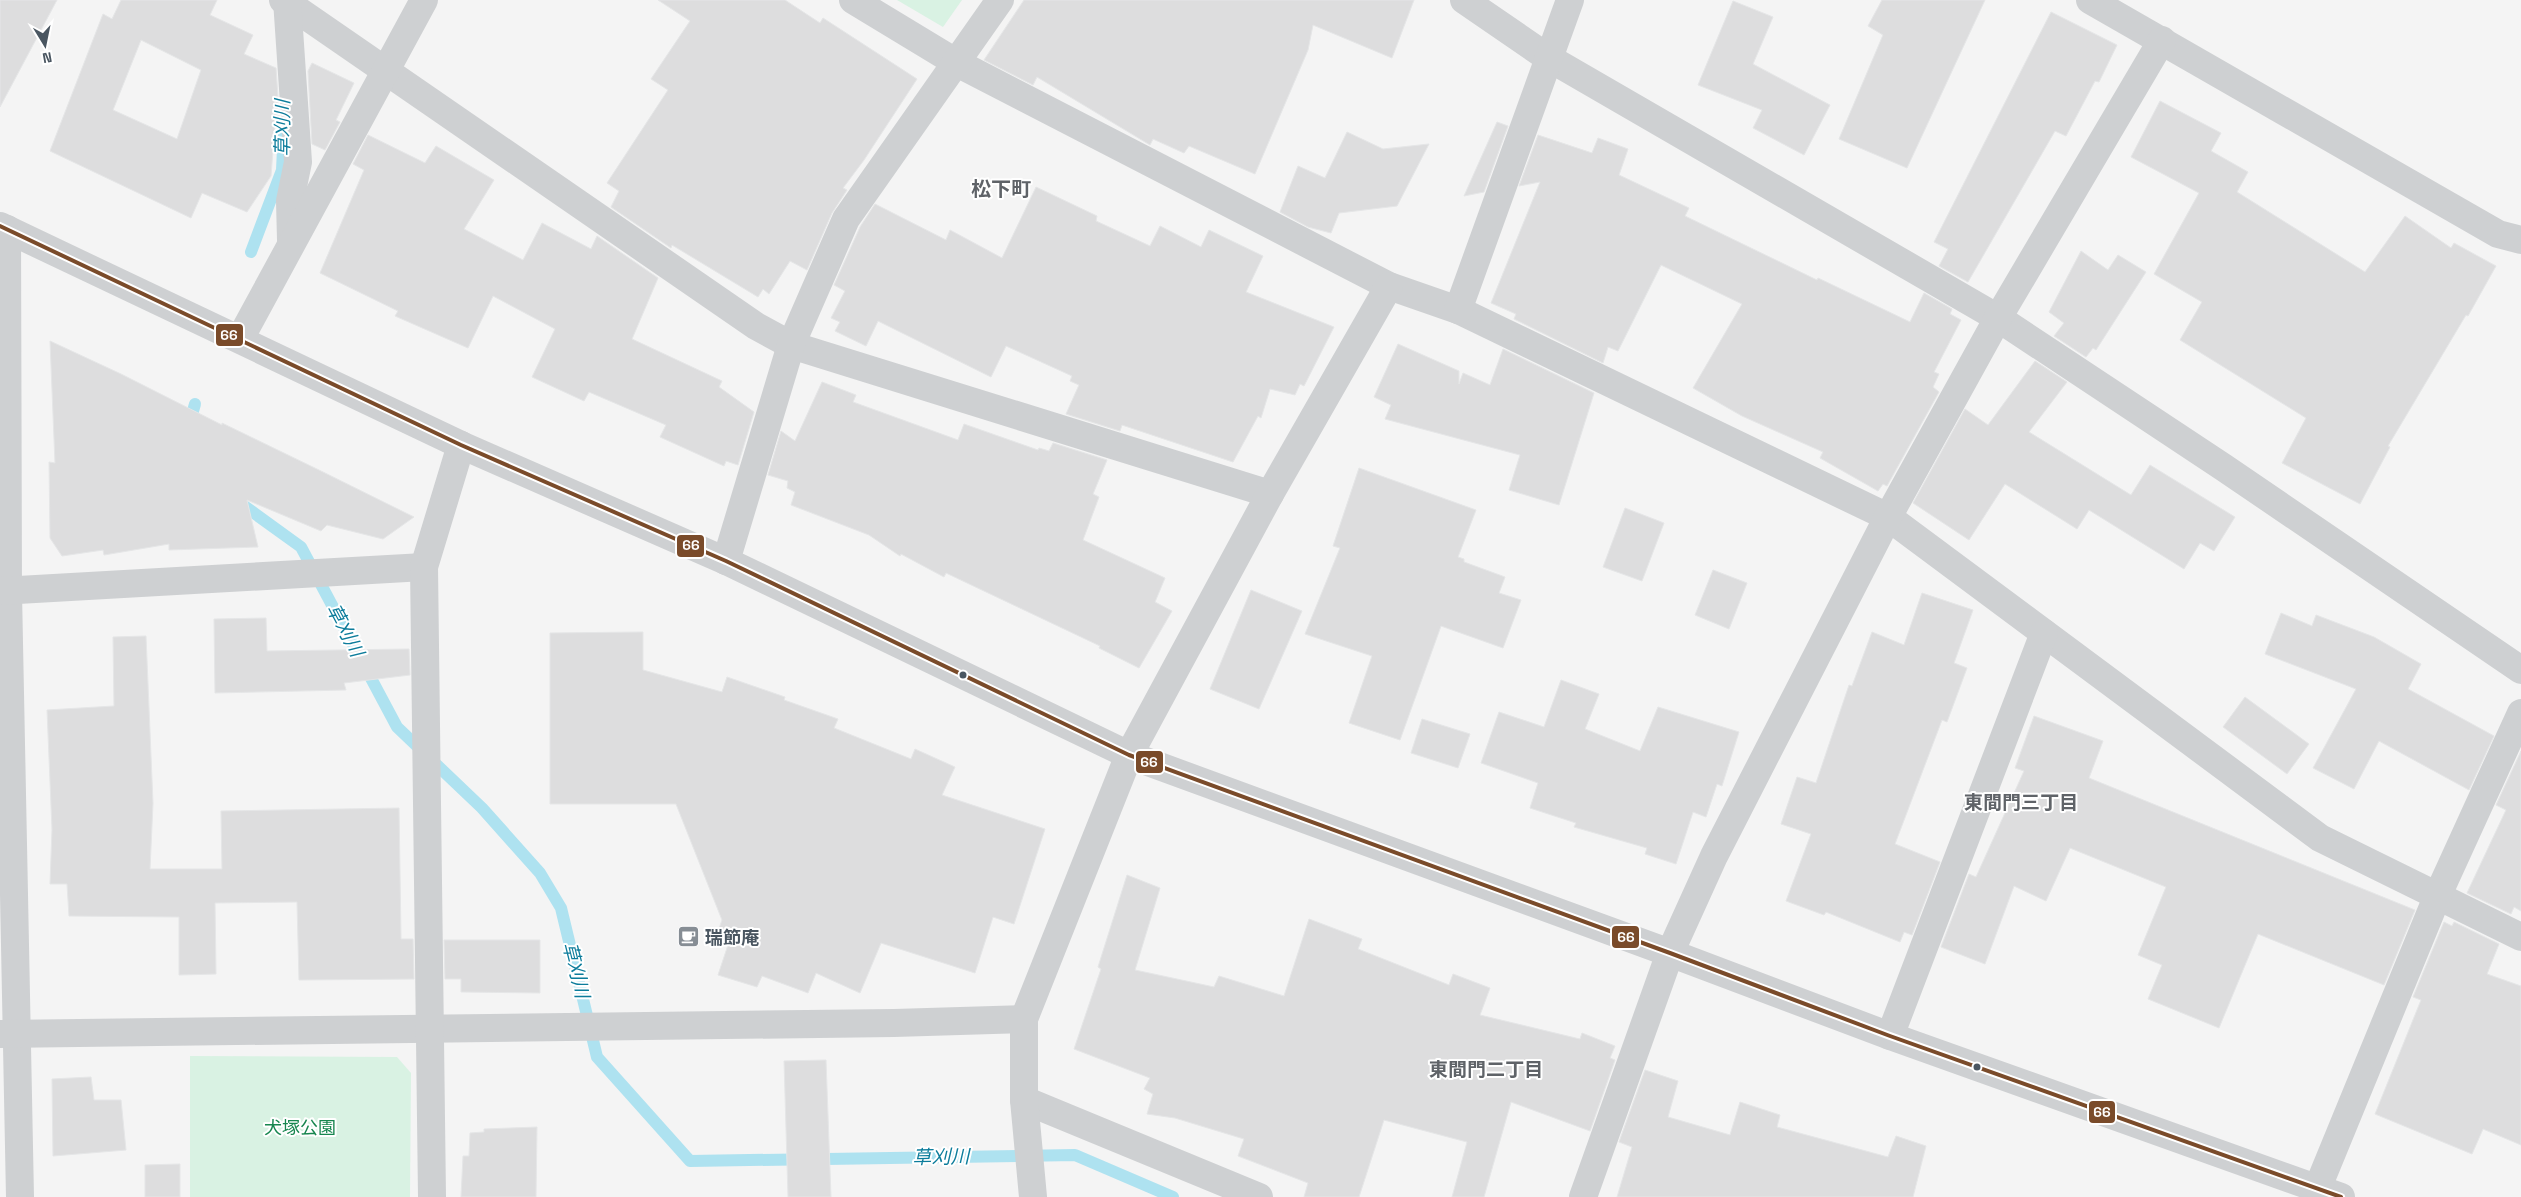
<svg xmlns="http://www.w3.org/2000/svg" width="2521" height="1197" font-family="'Space Grotesk','Noto Sans JP',sans-serif">
<style>
.green{fill:#d9f2e3}
.lines{fill:none;stroke-linecap:round;stroke-linejoin:round}
.stream{stroke:#aee2f0;stroke-width:12}
.building{fill:#ddddde;stroke:#e5e6e7;fill-rule:evenodd}
.minor{stroke:#ced0d2;stroke-width:28}
.bus-1-casing{stroke:#fff;stroke-width:8}
.bus-1{stroke:#7a4b2a;stroke-width:4}
.bus-dot{fill:#4a5661;stroke:#fff;stroke-width:2}
.labels{text-anchor:middle;dominant-baseline:central;stroke-width:4;stroke-linejoin:round;paint-order:stroke}
.poi-label{font-size:18px;font-weight:bold;fill:#4a5661;stroke:#fff;text-anchor:start}
.park-label{font-size:18px;fill:#17864f;stroke:#fff}
.water-label{font-size:19px;font-style:italic;fill:#0c7c9b;stroke:#fff}
.neighbourhood-label{font-size:19px;font-weight:bold;fill:#5f6368;stroke:#fff}
.quarter-label{font-size:20px;font-weight:bold;fill:#5f6368;stroke:#fff}
.line-badge{stroke:#fff;stroke-width:2}
.badge-label{font-size:14px;text-anchor:middle;font-weight:bold;fill:#fff}
</style>
<rect width="100%" height="100%" fill="#f4f4f4"/>
<g class="green">
<path d="M 897,0 L 962,0 L 943,27 Z"/>
<path d="M 190,1056 L 397,1057 L 411,1073 L 410,1197 L 190,1197 Z"/>
</g>
<g class="lines">
<g class="stream">
<path d="M 251,252 L 282,170 L 284,128"/>
<path d="M 189,425 L 195,404"/>
<path d="M 236,500 L 301,547 L 397,727 L 482,808 L 540,873 L 561,908 L 597,1057 L 690,1161 L 1075,1155 L 1173,1197"/>
</g>
</g>
<g class="building">
<path d="M 0,0 L 57,0 L 0,107 Z"/>
<path d="M 121,0 L 217,0 L 210,15 L 253,35 L 244,54 L 276,68 L 280,127 L 275,124 L 271,176 L 247,212 L 202,193 L 191,218 L 50,151 L 103,14 L 112,19 ZM 141,40 L 201,70 L 177,139 L 113,110 Z"/>
<path d="M 658,0 L 785,0 L 820,23 L 823,18 L 917,79 L 864,160 L 843,188 L 847,190 L 832,213 L 807,270 L 790,261 L 769,294 L 763,289 L 758,297 L 672,245 L 671,248 L 611,207 L 619,191 L 607,183 L 668,90 L 651,79 L 690,21 Z"/>
<path d="M 1024,0 L 1414,0 L 1392,58 L 1313,25 L 1308,50 L 1255,174 L 1189,146 L 1184,153 L 1153,139 L 1150,145 L 1037,77 L 1033,85 L 984,60 Z"/>
<path d="M 1882,0 L 1985,0 L 1907,168 L 1839,139 L 1883,35 L 1868,26 Z"/>
<path d="M 1733,1 L 1773,17 L 1753,64 L 1830,105 L 1804,155 L 1753,128 L 1762,110 L 1698,85 Z"/>
<path d="M 2051,12 L 2117,45 L 2099,82 L 2095,81 L 2066,136 L 2055,131 L 1968,282 L 1939,266 L 1948,249 L 1934,242 Z"/>
<path d="M 312,63 L 354,83 L 336,120 L 340,122 L 325,150 L 312,144 L 308,71 Z"/>
<path d="M 2160,101 L 2221,133 L 2211,151 L 2248,172 L 2237,192 L 2365,272 L 2405,216 L 2451,248 L 2454,243 L 2496,266 L 2468,316 L 2466,315 L 2388,446 L 2390,447 L 2360,504 L 2282,463 L 2306,418 L 2180,340 L 2202,302 L 2154,274 L 2199,193 L 2131,157 Z"/>
<path d="M 1497,122 L 1508,126 L 1484,192 L 1464,196 Z"/>
<path d="M 1347,132 L 1383,149 L 1429,144 L 1397,206 L 1339,213 L 1331,233 L 1308,227 L 1280,212 L 1298,166 L 1325,178 Z"/>
<path d="M 368,135 L 425,163 L 436,146 L 494,180 L 464,229 L 523,260 L 542,223 L 591,249 L 597,236 L 658,278 L 632,339 L 722,381 L 719,387 L 754,412 L 738,465 L 726,461 L 724,466 L 660,437 L 666,425 L 589,392 L 584,401 L 532,377 L 555,329 L 493,296 L 468,348 L 395,316 L 398,311 L 320,273 L 364,170 L 353,164 Z"/>
<path d="M 1538,135 L 1592,153 L 1598,138 L 1628,149 L 1619,175 L 1689,208 L 1685,216 L 1817,280 L 1818,278 L 1910,322 L 1924,293 L 1952,309 L 1950,314 L 1961,320 L 1934,372 L 1939,374 L 1933,387 L 1939,392 L 1887,486 L 1883,484 L 1878,491 L 1820,458 L 1823,452 L 1742,416 L 1693,388 L 1742,304 L 1661,265 L 1618,351 L 1608,347 L 1603,363 L 1514,319 L 1516,314 L 1491,303 L 1540,182 L 1519,186 Z"/>
<path d="M 1036,187 L 1097,216 L 1096,221 L 1150,246 L 1160,226 L 1201,247 L 1209,230 L 1263,256 L 1246,292 L 1334,327 L 1304,386 L 1300,384 L 1295,395 L 1270,389 L 1261,418 L 1258,416 L 1233,462 L 1122,425 L 1120,431 L 1066,414 L 1079,385 L 1070,381 L 1072,376 L 1006,346 L 991,377 L 878,321 L 866,346 L 835,331 L 840,322 L 831,318 L 845,291 L 834,285 L 860,227 L 875,204 L 946,240 L 950,230 L 1002,258 Z"/>
<path d="M 2081,251 L 2108,270 L 2118,255 L 2146,272 L 2096,350 L 2093,348 L 2086,357 L 2054,336 L 2064,323 L 2049,312 Z"/>
<path d="M 50,341 L 121,374 L 222,425 L 222,423 L 319,470 L 414,517 L 383,539 L 327,525 L 321,531 L 247,500 L 258,547 L 169,550 L 169,544 L 104,555 L 103,550 L 62,556 L 50,538 L 49,462 L 55,463 Z"/>
<path d="M 1398,344 L 1459,371 L 1459,384 L 1463,373 L 1490,385 L 1503,349 L 1594,393 L 1559,505 L 1509,490 L 1520,455 L 1385,419 L 1391,405 L 1374,397 Z"/>
<path d="M 2035,361 L 2067,382 L 2029,432 L 2131,495 L 2150,465 L 2235,517 L 2214,551 L 2200,543 L 2184,569 L 2089,510 L 2077,529 L 2005,484 L 1969,540 L 1913,503 L 1965,409 L 1988,425 Z"/>
<path d="M 822,382 L 856,395 L 853,402 L 958,440 L 964,424 L 1038,450 L 1039,448 L 1049,451 L 1053,443 L 1107,460 L 1093,494 L 1099,497 L 1083,540 L 1165,578 L 1155,602 L 1172,611 L 1139,668 L 1099,648 L 1100,646 L 946,573 L 944,577 L 901,554 L 900,556 L 869,535 L 791,505 L 795,492 L 787,488 L 788,481 L 768,475 L 781,431 L 795,441 Z"/>
<path d="M 1359,468 L 1476,510 L 1458,557 L 1464,559 L 1464,562 L 1505,577 L 1499,593 L 1521,600 L 1503,648 L 1441,626 L 1400,740 L 1349,723 L 1372,656 L 1305,634 L 1340,548 L 1333,546 Z"/>
<path d="M 1625,508 L 1664,523 L 1642,581 L 1603,567 Z"/>
<path d="M 1713,570 L 1747,583 L 1729,629 L 1695,615 Z"/>
<path d="M 1251,590 L 1302,611 L 1259,709 L 1210,689 Z"/>
<path d="M 1922,593 L 1973,610 L 1954,663 L 1967,668 L 1947,722 L 1942,720 L 1895,844 L 1940,862 L 1912,935 L 1904,932 L 1900,942 L 1826,912 L 1824,915 L 1786,901 L 1811,834 L 1781,824 L 1797,777 L 1816,783 L 1849,685 L 1852,686 L 1872,632 L 1904,645 Z"/>
<path d="M 2281,613 L 2312,626 L 2316,615 L 2374,637 L 2421,664 L 2408,689 L 2494,736 L 2469,790 L 2379,741 L 2354,789 L 2313,768 L 2356,689 L 2265,654 Z"/>
<path d="M 266,618 L 267,651 L 409,649 L 410,675 L 344,683 L 346,690 L 215,693 L 214,619 Z"/>
<path d="M 643,632 L 643,670 L 722,692 L 727,677 L 785,697 L 784,700 L 838,719 L 834,728 L 911,759 L 915,749 L 955,767 L 942,795 L 1045,829 L 1014,924 L 993,917 L 975,973 L 881,943 L 860,993 L 816,973 L 808,993 L 762,976 L 757,987 L 718,975 L 729,942 L 716,937 L 722,920 L 676,804 L 550,804 L 550,633 Z"/>
<path d="M 146,636 L 153,803 L 150,869 L 222,869 L 221,811 L 399,808 L 401,939 L 413,939 L 414,979 L 299,980 L 297,902 L 215,903 L 216,974 L 179,975 L 179,917 L 69,916 L 67,884 L 50,884 L 52,830 L 47,710 L 114,706 L 113,637 Z"/>
<path d="M 1561,680 L 1599,694 L 1585,729 L 1640,751 L 1658,707 L 1739,732 L 1722,786 L 1717,784 L 1706,817 L 1693,812 L 1676,864 L 1645,854 L 1647,848 L 1574,827 L 1576,823 L 1530,808 L 1538,783 L 1481,763 L 1499,712 L 1544,727 Z"/>
<path d="M 2245,697 L 2309,744 L 2287,774 L 2223,727 Z"/>
<path d="M 2034,716 L 2103,741 L 2089,778 L 2415,910 L 2384,985 L 2258,934 L 2219,1028 L 2148,999 L 2162,965 L 2138,955 L 2166,887 L 2070,848 L 2046,901 L 2014,886 L 1985,964 L 1941,947 L 1969,874 L 1976,877 L 2024,771 L 2015,768 Z"/>
<path d="M 1422,719 L 1470,734 L 1458,768 L 1411,753 Z"/>
<path d="M 2521,751 L 2521,911 L 2514,907 L 2511,914 L 2467,893 L 2506,810 L 2496,805 Z"/>
<path d="M 1127,875 L 1160,888 L 1135,970 L 1214,987 L 1219,976 L 1284,996 L 1309,919 L 1362,939 L 1358,949 L 1449,985 L 1453,974 L 1490,988 L 1480,1015 L 1580,1039 L 1582,1033 L 1615,1046 L 1610,1058 L 1615,1060 L 1590,1131 L 1511,1102 L 1484,1197 L 1452,1197 L 1467,1142 L 1384,1120 L 1359,1197 L 1304,1197 L 1308,1183 L 1238,1156 L 1244,1139 L 1175,1118 L 1147,1114 L 1153,1094 L 1144,1089 L 1150,1078 L 1074,1049 L 1101,969 L 1098,967 Z"/>
<path d="M 2444,922 L 2452,926 L 2454,922 L 2499,944 L 2487,974 L 2521,986 L 2521,1145 L 2483,1129 L 2472,1154 L 2375,1114 L 2421,1000 L 2413,997 Z"/>
<path d="M 444,940 L 540,940 L 540,993 L 461,992 L 461,979 L 445,979 Z"/>
<path d="M 826,1060 L 831,1197 L 788,1197 L 784,1061 Z"/>
<path d="M 1645,1070 L 1678,1081 L 1668,1117 L 1730,1135 L 1740,1102 L 1780,1115 L 1777,1127 L 1888,1157 L 1896,1136 L 1926,1146 L 1913,1197 L 1617,1197 L 1632,1147 L 1619,1142 Z"/>
<path d="M 91,1077 L 94,1100 L 121,1100 L 126,1150 L 53,1156 L 52,1079 Z"/>
<path d="M 537,1127 L 536,1197 L 461,1197 L 463,1156 L 469,1156 L 470,1133 L 484,1132 L 484,1129 Z"/>
<path d="M 180,1164 L 180,1197 L 145,1197 L 145,1165 Z"/>
</g>
<g class="lines">
<g class="minor">
<path d="M 283,0 L 756,326 L 791,345 L 1270,494"/>
<path d="M 287,0 L 298,162 L 290,201 L 291,240"/>
<path d="M 853,0 L 957,63 L 1389,286 L 1458,310 L 1888,517 L 2320,838 L 2521,937"/>
<path d="M 1464,0 L 1547,57 L 1998,318 L 2223,467 L 2521,670"/>
<path d="M 2090,0 L 2498,234 L 2521,240"/>
<path d="M 0,226 L 461,445 L 726,561 L 1129,755 L 1670,953 L 1890,1036 L 2341,1197"/>
<path d="M 7,229 L 8,592 L 20,1197"/>
<path d="M 1458,310 L 1570,0"/>
<path d="M 240,339 L 424,0"/>
<path d="M 726,561 L 791,345 L 846,219 L 1000,0"/>
<path d="M 0,591 L 424,567"/>
<path d="M 0,1034 L 894,1023 L 1024,1019"/>
<path d="M 1890,1036 L 2044,633"/>
<path d="M 1024,1100 L 1259,1197"/>
<path d="M 2318,1187 L 2437,897 L 2521,713"/>
<path d="M 432,1197 L 424,567 L 461,445"/>
<path d="M 1033,1197 L 1024,1100 L 1024,1019 L 1129,755 L 1270,494 L 1389,286"/>
<path d="M 1583,1197 L 1670,953 L 1714,856 L 1888,517 L 1998,318 L 2162,40"/>
</g>
<defs>
<path id="bus-1" d="M 0,226 L 461,445 L 726,561 L 1129,755 L 1670,953 L 1890,1036 L 2341,1197"/>
</defs>
<use href="#bus-1" class="bus-1-casing"/>
<use href="#bus-1" class="bus-1"/>
</g>
<defs>
<symbol id="cafe-square" viewBox="-11 -11 22 22"><rect x="-9" y="-9" width="18" height="18" rx="4" fill="#868d94" stroke="#fff"/><path d="M-5.5-4.5H6V0H3Q3 3.5 0 3.5H-2.5Q-5.5 3.5-5.5 0ZM3-3.2v2h1.7v-2ZM-6 4.5H4V6H-6Z" fill="#fff"/></symbol>
</defs>
<g fill-rule="evenodd">
<use href="#cafe-square" x="676" y="924" width="25" height="25"/>
</g>
<g class="bus-dot">
<circle cx="963" cy="675" r="4.5"/>
<circle cx="1977" cy="1067" r="4.5"/>
</g>
<g class="labels">
<g class="poi-label">
<text x="705" y="937">瑞節庵</text>
</g>
<g class="park-label">
<text x="300" y="1127">犬塚公園</text>
</g>
<g class="water-label">
<text transform="translate(282 128) rotate(-90)">草刈川</text>
<text transform="translate(345 630) rotate(62)">草刈川</text>
<text transform="translate(576 970) rotate(76)">草刈川</text>
<text transform="translate(941 1157) rotate(-1)">草刈川</text>
</g>
<g class="neighbourhood-label">
<text x="2021" y="802">東間門三丁目</text>
<text x="1486" y="1069">東間門二丁目</text>
</g>
<g class="quarter-label">
<text x="1001" y="189">松下町</text>
</g>
</g>
<g class="line-badge">
<rect x="215" y="323" width="29" height="24" rx="5" fill="#7a4b2a"/>
<rect x="676" y="534" width="29" height="24" rx="5" fill="#7a4b2a"/>
<rect x="1135" y="750" width="29" height="24" rx="5" fill="#7a4b2a"/>
<rect x="1611" y="925" width="29" height="24" rx="5" fill="#7a4b2a"/>
<rect x="2088" y="1100" width="28" height="24" rx="5" fill="#7a4b2a"/>
</g>
<g class="badge-label">
<text x="229" y="340">66</text>
<text x="691" y="550">66</text>
<text x="1149" y="767">66</text>
<text x="1626" y="942">66</text>
<text x="2102" y="1117">66</text>
</g>
<g transform="translate(45 45) rotate(170)" stroke="#ffffff" stroke-width="4" paint-order="stroke">
<path d="M0-4L9 19L0 12L-9 19Z" fill="#4a5661"/>
<text y="-8" font-size="14" font-weight="bold" text-anchor="middle" fill="#4a5661">N</text>
</g>
</svg>
